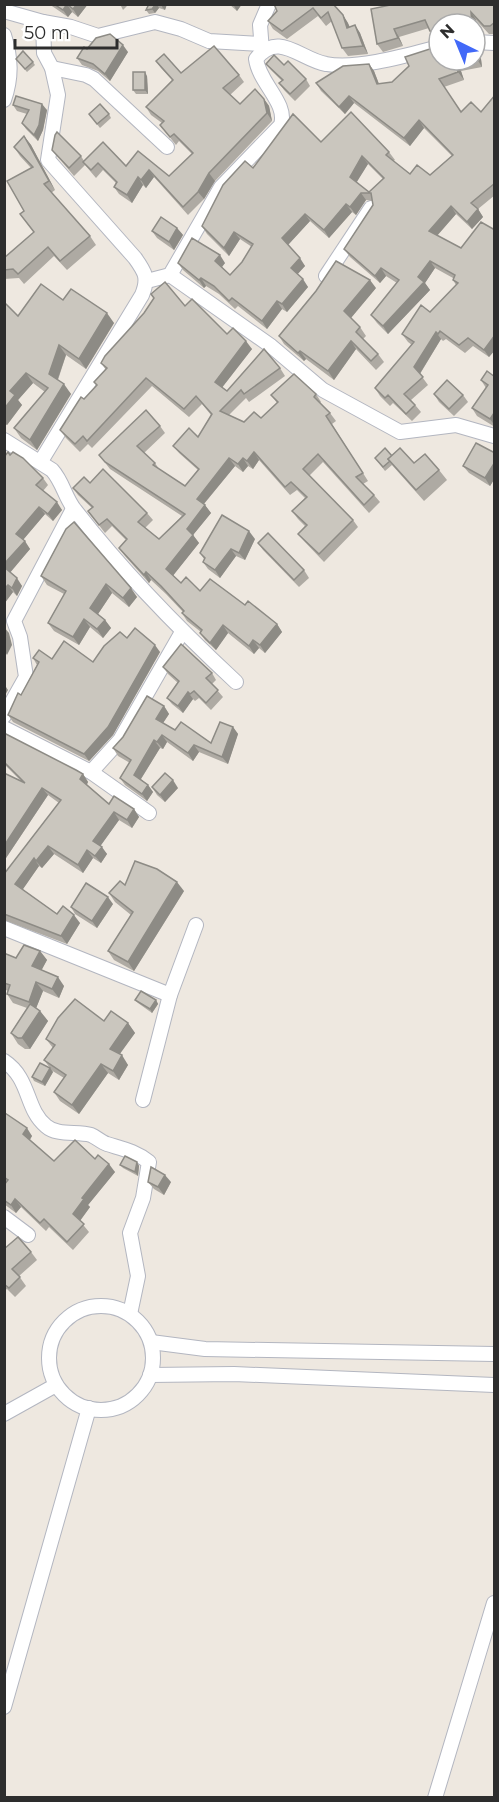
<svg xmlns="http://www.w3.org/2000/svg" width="499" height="1802" font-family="Montserrat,sans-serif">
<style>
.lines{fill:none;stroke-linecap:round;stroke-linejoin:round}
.minor-casing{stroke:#b3b6c0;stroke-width:16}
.minor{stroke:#fff;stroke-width:14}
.wall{fill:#aeaaa3;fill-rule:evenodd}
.shaded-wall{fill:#8d8b85}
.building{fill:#cac6be;stroke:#8d8b85;stroke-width:1.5;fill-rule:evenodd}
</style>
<rect width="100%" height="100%" fill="#eee8e0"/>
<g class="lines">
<defs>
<g id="minor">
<path d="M 4,11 L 43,22 L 44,53 L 52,68 L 58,95 L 48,160 L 135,258 C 145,272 149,278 142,295 L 41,461"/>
<path d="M 43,22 L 71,27 L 98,36 L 155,22 L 181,29 L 209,41 L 262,44"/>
<path d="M 4,35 C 11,58 12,77 4,100"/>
<path d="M 475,42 L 494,43"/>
<path d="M 262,51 L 260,25 L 269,4"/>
<path d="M 52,68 L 86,75 L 94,79 L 167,147"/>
<path d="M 170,275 L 271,346 L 323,390 L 400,432 L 456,425 L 494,436"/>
<path d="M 326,276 L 371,208"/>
<path d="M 147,281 L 170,275 L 221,187 L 281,125 C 288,103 259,83 256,59 C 278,30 301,60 326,64 C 357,70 408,55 439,47"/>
<path d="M 4,440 L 52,470 C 63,482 65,498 75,510 C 123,572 179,629 236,682"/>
<path d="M 4,716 L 26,677 L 20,637 L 14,621 L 73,509"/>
<path d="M 4,728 L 91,772 L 149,813"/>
<path d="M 91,772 L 120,740 L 182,632"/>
<path d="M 4,928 L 170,995"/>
<path d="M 4,1061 C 31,1079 25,1109 46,1126 C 57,1136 77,1131 91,1135 C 96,1137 101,1142 107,1144 C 123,1149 135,1151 149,1162 L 143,1198 L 130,1233 L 138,1276 L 130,1314"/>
<path d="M 143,1100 L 170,995 L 196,925"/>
<path d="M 4,1217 L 28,1235"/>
<circle cx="101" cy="1358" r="52"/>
<path d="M 151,1342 L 205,1349 L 494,1354"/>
<path d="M 150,1375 L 234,1374 L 494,1385"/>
<path d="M 4,1414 L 56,1385"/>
<path d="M 4,1707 L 89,1408"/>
<path d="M 435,1798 L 494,1603"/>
</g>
</defs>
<use href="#minor" class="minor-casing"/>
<use href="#minor" class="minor"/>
</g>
<g class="wall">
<path d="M 49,4 L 88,4 L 78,17 L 72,12 L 68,17 Z"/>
<path d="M 120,4 L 129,4 L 123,10 Z"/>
<path d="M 149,4 L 167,4 L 165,10 L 159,8 L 155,13 L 149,14 L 146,10 Z"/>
<path d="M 229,4 L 242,4 L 237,11 Z"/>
<path d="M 333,4 L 343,15 L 350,27 L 355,25 L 360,33 L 368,54 L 348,56 L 342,48 L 332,21 L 326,26 L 318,16 L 287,39 L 273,29 L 268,21 L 277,11 Z"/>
<path d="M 495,4 L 495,34 L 489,34 L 476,20 L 478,33 L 475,34 L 475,24 L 439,24 L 439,40 L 435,39 L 429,28 L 399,37 L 403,46 L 383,52 L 377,44 L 371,9 Z"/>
<path d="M 475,44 L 480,51 L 482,67 L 461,71 L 464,80 L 444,87 L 461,112 L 481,112 L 495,95 L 495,195 L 478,209 L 483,217 L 472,229 L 456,214 L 437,236 L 461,248 L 495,230 L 495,350 L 489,357 L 473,346 L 465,353 L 446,339 L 443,341 L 441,339 L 420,374 L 428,385 L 411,400 L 421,412 L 412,421 L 393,403 L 390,406 L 380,396 L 375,388 L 412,345 L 408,342 L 402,334 L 430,312 L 456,285 L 453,280 L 453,278 L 435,268 L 425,283 L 430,290 L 388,334 L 377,323 L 371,315 L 397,283 L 386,276 L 380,283 L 350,257 L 344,249 L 373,205 L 373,201 L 366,200 L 356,215 L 352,212 L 329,238 L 310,221 L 288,245 L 305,266 L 297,274 L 308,287 L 287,312 L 282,309 L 267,329 L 238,306 L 235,309 L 219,294 L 206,286 L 204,288 L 183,270 L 178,263 L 225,263 L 222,267 L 230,275 L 242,262 L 252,247 L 240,239 L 229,256 L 207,234 L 202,226 L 253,168 L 321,142 L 389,152 L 395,160 L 393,161 L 410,174 L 430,175 L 452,156 L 424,128 L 410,146 L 354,103 L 345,114 L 321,91 L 316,83 L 369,64 L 374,71 L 379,84 L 392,82 L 439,60 L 475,60 ZM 368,164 L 383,179 L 369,192 L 356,182 Z"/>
<path d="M 87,49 L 128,52 L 110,81 L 98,71 L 82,65 L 77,58 Z"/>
<path d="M 16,59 L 33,62 L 35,65 L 27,72 Z"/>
<path d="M 156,61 L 181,73 L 239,75 L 244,82 L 230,95 L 240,104 L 264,99 L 269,106 L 272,121 L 215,181 L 204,199 L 188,215 L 154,177 L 146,188 L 143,185 L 132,203 L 119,194 L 114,187 L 116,183 L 103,170 L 96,178 L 85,165 L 74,176 L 58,157 L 52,150 L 81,156 L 84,161 L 126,166 L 169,176 L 192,154 L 179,141 L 176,145 L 160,125 L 162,123 L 151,115 L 146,107 L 172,80 L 161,68 Z"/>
<path d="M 266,64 L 284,65 L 306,79 L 310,86 L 295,101 L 284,90 L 279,83 L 282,81 L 271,70 Z"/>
<path d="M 147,76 L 148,94 L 136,94 L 133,90 Z"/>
<path d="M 13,105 L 47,110 L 43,130 L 38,141 L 26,129 L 22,123 L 27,114 L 17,111 Z"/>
<path d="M 89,114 L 109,114 L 111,118 L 100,128 Z"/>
<path d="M 24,136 L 31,145 L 55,190 L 51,193 L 90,236 L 96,245 L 67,270 L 54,256 L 24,284 L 19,278 L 4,279 L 4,255 L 6,257 L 34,232 L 20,214 L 24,211 L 31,168 L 20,156 L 14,147 Z"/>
<path d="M 177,228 L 183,235 L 174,250 L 157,238 L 152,231 Z"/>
<path d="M 376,288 L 351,318 L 360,327 L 366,336 L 363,339 L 378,354 L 384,362 L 376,370 L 356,349 L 334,380 L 306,359 L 304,361 L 284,344 L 279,336 Z"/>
<path d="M 151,294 L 185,306 L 227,334 L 252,349 L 222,387 L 227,391 L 280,368 L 285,376 L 249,402 L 246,398 L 229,415 L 244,422 L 261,418 L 277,403 L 271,395 L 316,394 L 321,402 L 320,403 L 330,413 L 336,421 L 332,424 L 368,481 L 363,484 L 374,495 L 380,502 L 369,513 L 323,462 L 309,476 L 353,520 L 358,527 L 324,562 L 304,541 L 298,534 L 305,526 L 298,519 L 292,511 L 305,498 L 297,490 L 290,495 L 259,460 L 253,469 L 248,466 L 243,472 L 235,466 L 204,504 L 211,513 L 193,535 L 199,543 L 173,575 L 181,583 L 200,591 L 245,605 L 277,624 L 282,632 L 265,653 L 259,648 L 254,654 L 228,633 L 216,650 L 205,640 L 200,633 L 201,632 L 187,621 L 182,613 L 183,612 L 166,594 L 151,580 L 149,583 L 125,556 L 119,548 L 126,540 L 112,526 L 105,533 L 88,511 L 92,508 L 78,495 L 73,488 L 90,483 L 147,513 L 153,520 L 145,528 L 159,539 L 182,516 L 110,469 L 99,455 L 160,426 L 165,433 L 144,453 L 155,463 L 159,469 L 185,486 L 198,470 L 179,453 L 173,446 L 198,437 L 211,415 L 202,404 L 189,417 L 152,386 L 92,448 L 88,444 L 80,452 L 66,438 L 60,430 L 84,399 L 97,386 L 94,382 L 106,370 L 101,363 L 144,313 L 154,299 Z"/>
<path d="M 63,300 L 114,323 L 86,369 L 66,355 L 58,380 L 71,394 L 37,450 L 21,438 L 14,428 L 45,392 L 33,383 L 18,400 L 22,405 L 7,425 L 4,423 L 4,302 L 18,316 Z"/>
<path d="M 495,377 L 495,427 L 477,416 L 472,408 L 486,388 L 481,380 Z"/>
<path d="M 434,394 L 463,395 L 468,402 L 454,416 L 439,402 Z"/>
<path d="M 495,453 L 495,478 L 490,486 L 469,473 L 463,466 Z"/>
<path d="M 10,455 L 43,478 L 48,485 L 43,491 L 62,510 L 53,521 L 45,514 L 23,540 L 30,549 L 10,572 L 22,586 L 17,596 L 13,592 L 4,604 L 4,457 Z"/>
<path d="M 392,456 L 414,463 L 439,470 L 447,480 L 424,501 L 392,465 L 385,471 L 375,458 Z"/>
<path d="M 66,529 L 137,597 L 129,607 L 112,593 L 98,614 L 105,620 L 111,628 L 103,638 L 90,627 L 79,645 L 54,631 L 48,623 L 64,594 L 47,585 L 41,576 Z"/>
<path d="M 255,539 L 245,560 L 236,556 L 220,578 L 208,569 L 203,562 L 204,559 L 200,553 Z"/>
<path d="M 258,543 L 304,570 L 309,578 L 299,587 L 263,550 Z"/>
<path d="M 127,638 L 160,652 L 113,735 L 89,761 L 13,722 L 8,715 L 21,695 L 37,665 L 33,658 L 52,659 L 93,662 Z"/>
<path d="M 163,667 L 212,673 L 216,680 L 212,684 L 223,697 L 211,710 L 199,698 L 195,701 L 193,699 L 183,713 L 172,704 L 167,698 L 178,683 L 168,674 Z"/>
<path d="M 164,706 L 169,714 L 163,723 L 175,730 L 211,743 L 233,727 L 238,734 L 228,764 L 199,752 L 193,761 L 167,742 L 163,749 L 160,748 L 141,779 L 148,785 L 153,792 L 147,801 L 125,785 L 120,778 L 130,763 L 118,756 L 113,748 Z"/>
<path d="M 4,733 L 83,774 L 88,782 L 87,785 L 109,804 L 134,809 L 139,817 L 132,828 L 119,820 L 100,846 L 107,854 L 101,863 L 93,858 L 83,873 L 54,854 L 42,868 L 39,866 L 22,890 L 57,914 L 80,923 L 67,944 L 4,920 L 4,874 L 59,803 L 48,795 L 4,861 L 4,773 L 21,781 L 4,764 Z"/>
<path d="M 152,787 L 178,788 L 165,802 L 157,795 Z"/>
<path d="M 184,891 L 134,971 L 114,960 L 108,951 L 131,915 L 115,902 L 109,893 Z"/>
<path d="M 113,904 L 97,928 L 75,914 L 71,907 Z"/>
<path d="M 40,951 L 47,960 L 41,970 L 64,986 L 59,998 L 43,991 L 36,1008 L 40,1011 L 48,1021 L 30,1049 L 25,1049 L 18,1044 L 11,1033 L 27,1008 L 13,1003 L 7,994 L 8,991 L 4,989 L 4,953 L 16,958 Z"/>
<path d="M 135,1000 L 156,1000 L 158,1004 L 152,1013 L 138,1003 Z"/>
<path d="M 104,1021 L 128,1023 L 135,1033 L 119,1054 L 128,1065 L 119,1080 L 108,1073 L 79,1114 L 60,1101 L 54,1092 L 64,1078 L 51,1070 L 53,1072 L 45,1086 L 34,1081 L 32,1077 L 50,1068 L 44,1060 L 53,1048 L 46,1039 Z"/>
<path d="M 5,1113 L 32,1136 L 30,1140 L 54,1161 L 95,1159 L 115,1172 L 88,1205 L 90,1207 L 80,1221 L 89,1232 L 73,1250 L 49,1227 L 46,1231 L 21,1207 L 16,1213 L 4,1204 L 4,1185 L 6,1183 L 4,1181 Z"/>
<path d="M 137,1162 L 139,1166 L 138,1176 L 123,1168 L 120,1165 Z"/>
<path d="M 148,1182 L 171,1182 L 164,1195 L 154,1189 Z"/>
<path d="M 4,1249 L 31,1252 L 37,1260 L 19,1276 L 26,1286 L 15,1297 L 7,1289 L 4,1291 Z"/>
</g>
<g class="shaded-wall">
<path d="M 67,4 L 72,12 L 68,17 L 63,10 Z"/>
<path d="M 77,4 L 88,4 L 78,17 L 73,9 Z"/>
<path d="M 157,4 L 159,8 L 155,13 L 152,9 Z"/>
<path d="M 163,4 L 167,4 L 165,10 L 162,7 Z"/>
<path d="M 233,4 L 242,4 L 237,11 Z"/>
<path d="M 471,12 L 476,20 L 478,33 L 475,29 L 475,24 L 472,24 Z"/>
<path d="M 343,15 L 348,23 L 353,36 L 347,28 Z"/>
<path d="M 355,25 L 360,33 L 368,54 L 363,46 Z"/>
<path d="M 394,29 L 399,37 L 403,46 L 398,38 Z"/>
<path d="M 475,44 L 480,51 L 482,67 L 477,59 Z"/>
<path d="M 123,45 L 128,52 L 110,81 L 105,74 Z"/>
<path d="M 455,63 L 461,71 L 464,80 L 458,72 Z"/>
<path d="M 369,64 L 374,71 L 382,92 L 377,84 Z"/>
<path d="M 145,72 L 147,76 L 148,94 L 145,90 Z"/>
<path d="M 349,96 L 354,103 L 345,114 L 339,107 Z"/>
<path d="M 264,99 L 269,106 L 272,121 L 267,113 Z"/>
<path d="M 42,104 L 47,110 L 43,130 L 38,141 L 34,135 Z"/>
<path d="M 419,120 L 424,128 L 410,146 L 404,138 Z"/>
<path d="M 24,136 L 31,145 L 55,190 L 49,181 Z"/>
<path d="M 362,156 L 368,164 L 355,185 L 350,177 Z"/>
<path d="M 149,170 L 154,177 L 146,188 L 141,180 Z"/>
<path d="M 209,173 L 215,181 L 204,199 L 198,192 Z"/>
<path d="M 138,177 L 143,185 L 132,203 L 127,195 Z"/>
<path d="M 361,193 L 366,200 L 356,215 L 350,207 Z"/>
<path d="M 346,204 L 352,212 L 329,238 L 324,230 Z"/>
<path d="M 451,206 L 456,214 L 434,239 L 429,231 Z"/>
<path d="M 478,209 L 483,217 L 472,229 L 467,222 Z"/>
<path d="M 305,214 L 310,221 L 287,246 L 282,238 Z"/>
<path d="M 177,228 L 183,235 L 174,250 L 169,242 Z"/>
<path d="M 234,232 L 240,239 L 229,256 L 224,248 Z"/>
<path d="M 220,255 L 225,263 L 221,268 L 215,261 Z"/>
<path d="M 300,258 L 305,266 L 296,276 L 291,268 Z"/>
<path d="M 430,261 L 435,268 L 425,283 L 430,290 L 388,334 L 383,326 Z"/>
<path d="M 381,268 L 386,276 L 380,283 L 375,276 Z"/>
<path d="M 201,278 L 206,286 L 204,288 L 199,280 Z"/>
<path d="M 303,279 L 308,287 L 287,312 L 282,304 Z"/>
<path d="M 370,280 L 376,288 L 350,319 L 344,311 Z"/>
<path d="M 277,301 L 282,309 L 267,329 L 262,321 Z"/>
<path d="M 107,313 L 114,323 L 86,369 L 79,359 Z"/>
<path d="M 436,332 L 441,339 L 419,375 L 414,367 Z"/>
<path d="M 495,335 L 495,350 L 489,357 L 484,350 Z"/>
<path d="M 246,341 L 252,349 L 221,389 L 215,382 Z"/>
<path d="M 351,341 L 356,349 L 334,380 L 328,371 Z"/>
<path d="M 59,345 L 66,355 L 56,384 L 49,374 Z"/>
<path d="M 300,351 L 306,359 L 304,361 L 298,353 Z"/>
<path d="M 26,373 L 33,383 L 18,400 L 22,405 L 7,425 L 4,422 L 4,409 L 10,391 Z"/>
<path d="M 64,384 L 71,394 L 37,450 L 30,440 Z"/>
<path d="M 494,413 L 495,414 L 495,426 L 490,419 Z"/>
<path d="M 254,452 L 259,460 L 253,469 L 247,461 Z"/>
<path d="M 229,458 L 235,466 L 202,506 L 197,499 Z"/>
<path d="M 243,458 L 248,466 L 243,472 L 238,464 Z"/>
<path d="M 495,462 L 495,478 L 490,486 L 485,478 Z"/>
<path d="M 57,502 L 62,510 L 53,521 L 48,514 Z"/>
<path d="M 205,505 L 211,513 L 193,535 L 199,543 L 172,577 L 166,569 L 187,529 Z"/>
<path d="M 39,507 L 45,514 L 22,541 L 16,534 Z"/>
<path d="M 249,531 L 255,539 L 245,560 L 239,553 Z"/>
<path d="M 25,541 L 30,549 L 9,574 L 4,568 L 4,564 Z"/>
<path d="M 231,549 L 236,556 L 220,578 L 215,570 Z"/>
<path d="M 146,572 L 151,580 L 149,583 L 144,575 Z"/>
<path d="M 17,578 L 22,586 L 17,596 L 12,588 Z"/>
<path d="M 106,584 L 112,593 L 96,617 L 90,608 Z"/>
<path d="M 8,585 L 13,592 L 4,604 L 4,589 Z"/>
<path d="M 131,588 L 137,597 L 129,607 L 123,598 Z"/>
<path d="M 84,619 L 90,627 L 79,645 L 73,637 Z"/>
<path d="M 105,620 L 111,628 L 103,638 L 97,629 Z"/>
<path d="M 277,624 L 282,632 L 265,653 L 260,645 Z"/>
<path d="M 223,625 L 228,633 L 216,650 L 210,643 Z"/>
<path d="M 4,627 L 9,633 L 12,645 L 7,655 L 4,650 Z"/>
<path d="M 253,640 L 259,648 L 254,654 L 249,646 Z"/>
<path d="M 155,645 L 160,652 L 113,735 L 89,761 L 84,754 Z"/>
<path d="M 4,684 L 8,690 L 4,697 Z"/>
<path d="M 188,692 L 193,699 L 183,713 L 178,706 Z"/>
<path d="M 164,706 L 169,714 L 161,726 L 156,719 Z"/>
<path d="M 233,727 L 238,734 L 228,764 L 222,757 Z"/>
<path d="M 162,735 L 167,742 L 163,749 L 157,742 Z"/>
<path d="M 154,740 L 160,748 L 139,782 L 134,775 Z"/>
<path d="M 194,745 L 199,752 L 193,761 L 188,753 Z"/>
<path d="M 83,774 L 88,782 L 85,787 L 80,779 Z"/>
<path d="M 173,780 L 178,788 L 165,802 L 160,795 Z"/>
<path d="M 148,785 L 153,792 L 147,801 L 142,794 Z"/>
<path d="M 42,788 L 48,795 L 4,861 L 4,846 Z"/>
<path d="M 134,809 L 139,817 L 132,828 L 127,820 Z"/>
<path d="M 114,812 L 119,820 L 99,848 L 93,841 Z"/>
<path d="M 48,846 L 54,854 L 42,868 L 36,861 Z"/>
<path d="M 102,847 L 107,854 L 101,863 L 95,856 Z"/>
<path d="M 87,850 L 93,858 L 83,873 L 78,865 Z"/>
<path d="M 34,858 L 39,866 L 21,892 L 15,884 Z"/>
<path d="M 177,882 L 184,891 L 134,971 L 128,962 Z"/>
<path d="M 108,897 L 113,904 L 97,928 L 92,921 Z"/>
<path d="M 74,915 L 80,923 L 67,944 L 61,936 Z"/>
<path d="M 40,951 L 47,960 L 39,975 L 32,966 Z"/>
<path d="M 58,977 L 64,986 L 59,998 L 52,989 Z"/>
<path d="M 36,982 L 43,991 L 35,1011 L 29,1002 Z"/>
<path d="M 156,1000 L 158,1004 L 152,1013 L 150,1009 Z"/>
<path d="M 40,1011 L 48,1021 L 30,1049 L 22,1038 Z"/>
<path d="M 128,1023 L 135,1033 L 117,1058 L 110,1049 Z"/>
<path d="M 122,1055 L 128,1065 L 119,1080 L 113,1071 Z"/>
<path d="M 101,1064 L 108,1073 L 79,1114 L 72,1105 Z"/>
<path d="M 50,1068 L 53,1072 L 45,1086 L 42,1082 Z"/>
<path d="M 27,1128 L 32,1136 L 28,1142 L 23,1134 Z"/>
<path d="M 137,1162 L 139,1166 L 138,1176 L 135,1172 Z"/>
<path d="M 109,1164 L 115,1172 L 88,1205 L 90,1207 L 79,1222 L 73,1214 L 82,1198 Z"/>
<path d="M 165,1175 L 171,1182 L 164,1195 L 158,1187 Z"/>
<path d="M 15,1199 L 21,1207 L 16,1213 L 11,1205 Z"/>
</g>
<g class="building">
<path d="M 54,4 L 67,4 L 63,10 Z"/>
<path d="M 67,4 L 77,4 L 73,9 Z"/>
<path d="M 149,4 L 156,4 L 152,9 L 146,10 Z"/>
<path d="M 274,4 L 333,4 L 343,15 L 347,28 L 355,25 L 363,46 L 342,48 L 328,12 L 321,18 L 313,8 L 282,31 L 268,21 L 277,11 Z"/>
<path d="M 395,4 L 495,4 L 495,22 L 490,26 L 484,26 L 471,12 L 472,24 L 439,24 L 439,33 L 430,31 L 425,20 L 394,29 L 398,38 L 377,44 L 371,9 Z"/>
<path d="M 110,34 L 123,45 L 105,74 L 93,64 L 77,58 L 84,47 L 87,49 L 96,38 Z"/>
<path d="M 475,45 L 477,59 L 475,59 Z"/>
<path d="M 214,46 L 239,75 L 223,88 L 240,104 L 255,89 L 264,99 L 267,113 L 209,173 L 198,192 L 183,207 L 149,170 L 141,180 L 138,177 L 127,195 L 114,187 L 117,182 L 98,163 L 91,170 L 83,162 L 103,142 L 126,166 L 138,151 L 169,176 L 193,153 L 174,134 L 170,137 L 160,125 L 164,121 L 146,107 L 173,80 L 156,61 L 164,54 L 181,73 Z"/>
<path d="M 439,46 L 439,60 L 471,60 L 455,63 L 458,72 L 439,79 L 461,112 L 471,102 L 481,112 L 495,95 L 495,183 L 471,203 L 478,209 L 467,222 L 451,206 L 429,231 L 461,248 L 481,222 L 495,230 L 495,335 L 484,350 L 468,338 L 459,345 L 440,331 L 438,334 L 436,332 L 414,367 L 423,377 L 404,394 L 415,405 L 406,414 L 388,395 L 385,398 L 375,388 L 414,342 L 402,334 L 421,305 L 430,312 L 458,283 L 453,280 L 455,275 L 430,261 L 418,277 L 424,282 L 383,326 L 371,315 L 399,280 L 381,268 L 375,276 L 344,249 L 373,205 L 371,193 L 361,193 L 350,207 L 346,204 L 324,230 L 305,214 L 282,238 L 300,258 L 291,268 L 303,279 L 282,304 L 277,301 L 262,321 L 232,298 L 229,301 L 214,286 L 201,278 L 199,280 L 178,263 L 192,238 L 220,255 L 215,261 L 230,275 L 242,262 L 253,244 L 234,232 L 224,248 L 202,226 L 223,185 L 245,161 L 253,168 L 293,114 L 321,142 L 351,112 L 389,152 L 386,155 L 410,174 L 417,165 L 430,175 L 453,155 L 419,120 L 404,138 L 349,96 L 339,107 L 316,83 L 343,66 L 369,64 L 377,84 L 392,82 L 409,66 L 405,57 ZM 362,156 L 384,178 L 369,192 L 350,177 Z"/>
<path d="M 23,51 L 33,62 L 25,69 L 16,59 Z"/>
<path d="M 274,55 L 284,65 L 288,61 L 306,79 L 290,94 L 279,83 L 283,80 L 266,64 Z"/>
<rect x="133" y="72" width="12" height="18"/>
<path d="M 16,96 L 42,104 L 39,125 L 34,135 L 22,123 L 29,110 L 13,105 Z"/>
<path d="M 100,104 L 109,114 L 97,124 L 89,114 Z"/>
<path d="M 57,132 L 81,156 L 69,168 L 52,150 L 55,135 Z"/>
<path d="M 24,136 L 49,181 L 44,184 L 90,236 L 60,261 L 48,247 L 18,274 L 13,269 L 4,270 L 4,258 L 34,232 L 20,214 L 24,211 L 7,181 L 33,167 L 14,147 Z"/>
<path d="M 161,217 L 177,228 L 169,242 L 152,231 Z"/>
<path d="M 336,261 L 370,280 L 344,311 L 360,327 L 356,332 L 378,354 L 371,361 L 351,341 L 328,371 L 300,351 L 298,353 L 279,336 L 316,291 Z"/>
<path d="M 165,282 L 185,306 L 192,299 L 227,334 L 233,328 L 246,341 L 215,382 L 227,391 L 264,349 L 280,368 L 244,394 L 241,390 L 220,411 L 244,422 L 254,412 L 261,418 L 278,402 L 271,395 L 294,374 L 316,394 L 314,397 L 330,413 L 326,416 L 363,473 L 356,477 L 374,495 L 364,505 L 318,454 L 303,469 L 353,520 L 319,554 L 298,534 L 307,525 L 292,511 L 307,497 L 291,482 L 285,487 L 254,452 L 247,461 L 243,458 L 238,464 L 229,458 L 197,499 L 205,505 L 187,529 L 193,535 L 166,569 L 181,583 L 186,577 L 200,591 L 210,579 L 245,605 L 248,601 L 277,624 L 260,645 L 253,640 L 249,646 L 223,625 L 210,643 L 200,633 L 202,630 L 182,613 L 184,611 L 161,586 L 146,572 L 144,575 L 119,548 L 127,539 L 107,519 L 99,525 L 88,511 L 93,507 L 73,488 L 84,477 L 90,483 L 103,469 L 147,513 L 138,522 L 159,539 L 185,514 L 105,462 L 99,455 L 146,410 L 160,426 L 137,446 L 155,463 L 153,465 L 185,486 L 199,469 L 173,446 L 189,428 L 198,437 L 212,414 L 196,396 L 184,409 L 146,378 L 87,441 L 83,436 L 75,444 L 60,430 L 81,397 L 84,399 L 97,385 L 94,382 L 107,368 L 101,363 L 105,356 L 144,313 L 154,298 L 151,294 Z"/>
<path d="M 41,284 L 63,300 L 71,289 L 107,313 L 79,359 L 59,345 L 49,374 L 64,384 L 30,440 L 14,428 L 48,388 L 26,373 L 10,391 L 15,395 L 4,409 L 4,302 L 18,316 Z"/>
<path d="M 487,371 L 495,377 L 495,413 L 494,413 L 490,419 L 472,408 L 488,385 L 481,380 Z"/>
<path d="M 447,380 L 463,395 L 449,409 L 434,394 Z"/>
<path d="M 476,443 L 495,453 L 495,462 L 485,478 L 463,466 Z"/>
<path d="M 385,448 L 392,456 L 388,459 L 390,461 L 383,467 L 375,458 Z"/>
<path d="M 400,448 L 414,463 L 425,454 L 439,470 L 416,490 L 388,459 Z"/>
<path d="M 8,452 L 10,455 L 13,452 L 23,458 L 43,478 L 36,485 L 57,502 L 48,514 L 39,507 L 16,534 L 25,541 L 4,564 L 4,457 Z"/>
<path d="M 222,515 L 249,531 L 239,553 L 231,549 L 215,570 L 203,562 L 205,558 L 200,553 Z"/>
<path d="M 74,522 L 131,588 L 123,598 L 106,584 L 90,608 L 105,620 L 97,629 L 84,619 L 73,637 L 48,623 L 66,591 L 41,576 L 66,529 Z"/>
<path d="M 268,533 L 304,570 L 294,580 L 258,543 Z"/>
<path d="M 4,567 L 17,578 L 12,588 L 8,585 L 4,589 Z"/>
<path d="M 135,628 L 155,645 L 108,727 L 84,754 L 8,715 L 18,693 L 21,695 L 39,662 L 33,658 L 39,650 L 52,659 L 64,641 L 93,662 L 104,646 L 120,632 L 127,638 Z"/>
<path d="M 4,629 L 7,637 L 4,642 Z"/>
<path d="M 181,644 L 212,673 L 206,678 L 218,690 L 206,703 L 194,691 L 190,694 L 188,692 L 178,706 L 167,698 L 179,681 L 163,667 Z"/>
<path d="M 147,696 L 164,706 L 156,719 L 175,730 L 181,722 L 211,743 L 220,722 L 233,727 L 222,757 L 194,745 L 188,753 L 162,735 L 157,742 L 154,740 L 134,775 L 148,785 L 142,794 L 120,778 L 131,760 L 113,748 L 123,737 Z"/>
<path d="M 4,733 L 76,770 L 83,774 L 80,779 L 109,804 L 114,796 L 134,809 L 127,820 L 114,812 L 93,841 L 102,847 L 95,856 L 87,850 L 78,865 L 48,846 L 36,861 L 34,858 L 15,884 L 57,914 L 63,906 L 74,915 L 61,936 L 4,914 L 4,874 L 61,800 L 42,788 L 4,846 L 4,773 L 25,783 L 4,762 Z"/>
<path d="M 165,773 L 173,780 L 160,795 L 152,787 Z"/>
<path d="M 135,861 L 157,869 L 177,882 L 128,962 L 108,951 L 133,912 L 109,893 L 120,881 L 125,885 Z"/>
<path d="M 86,883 L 108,897 L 92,921 L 71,907 Z"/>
<path d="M 24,945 L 40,951 L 32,966 L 58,977 L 52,989 L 36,982 L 29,1002 L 7,994 L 10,985 L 4,983 L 4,953 L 16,958 Z"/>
<path d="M 141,991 L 156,1000 L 150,1009 L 135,1000 Z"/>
<path d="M 75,999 L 104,1021 L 111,1011 L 128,1023 L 110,1049 L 122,1055 L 113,1071 L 101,1064 L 72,1105 L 54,1092 L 66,1075 L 44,1060 L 55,1045 L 46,1039 L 58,1018 Z"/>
<path d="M 30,1004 L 40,1011 L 22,1038 L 18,1038 L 11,1033 Z"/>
<path d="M 40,1063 L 50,1068 L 42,1082 L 32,1077 Z"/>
<path d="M 5,1113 L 27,1128 L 23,1134 L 54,1161 L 75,1140 L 95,1159 L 98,1155 L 109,1164 L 82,1198 L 84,1199 L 73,1214 L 84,1224 L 67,1242 L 44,1219 L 40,1223 L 15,1199 L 11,1205 L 4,1200 L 4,1185 L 8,1180 L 4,1177 Z"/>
<path d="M 125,1156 L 137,1162 L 135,1172 L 120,1165 Z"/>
<path d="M 151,1167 L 165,1175 L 158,1187 L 148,1182 Z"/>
<path d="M 18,1237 L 31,1252 L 12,1269 L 20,1277 L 9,1288 L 4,1284 L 4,1249 Z"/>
</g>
<rect width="499" height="1802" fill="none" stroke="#2d2d2d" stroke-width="12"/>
<g transform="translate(457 42) rotate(317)"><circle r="28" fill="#ffffff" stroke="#ababab" stroke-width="1.5"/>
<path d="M0-4.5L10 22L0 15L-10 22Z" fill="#4269f8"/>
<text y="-9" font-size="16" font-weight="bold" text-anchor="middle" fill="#2d2d2d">N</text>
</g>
<path d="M15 39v9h102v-9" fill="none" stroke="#2d2d2d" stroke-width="3"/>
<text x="24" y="39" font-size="18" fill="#2d2d2d" stroke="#ffffff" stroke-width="4.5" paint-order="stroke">50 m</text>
</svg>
